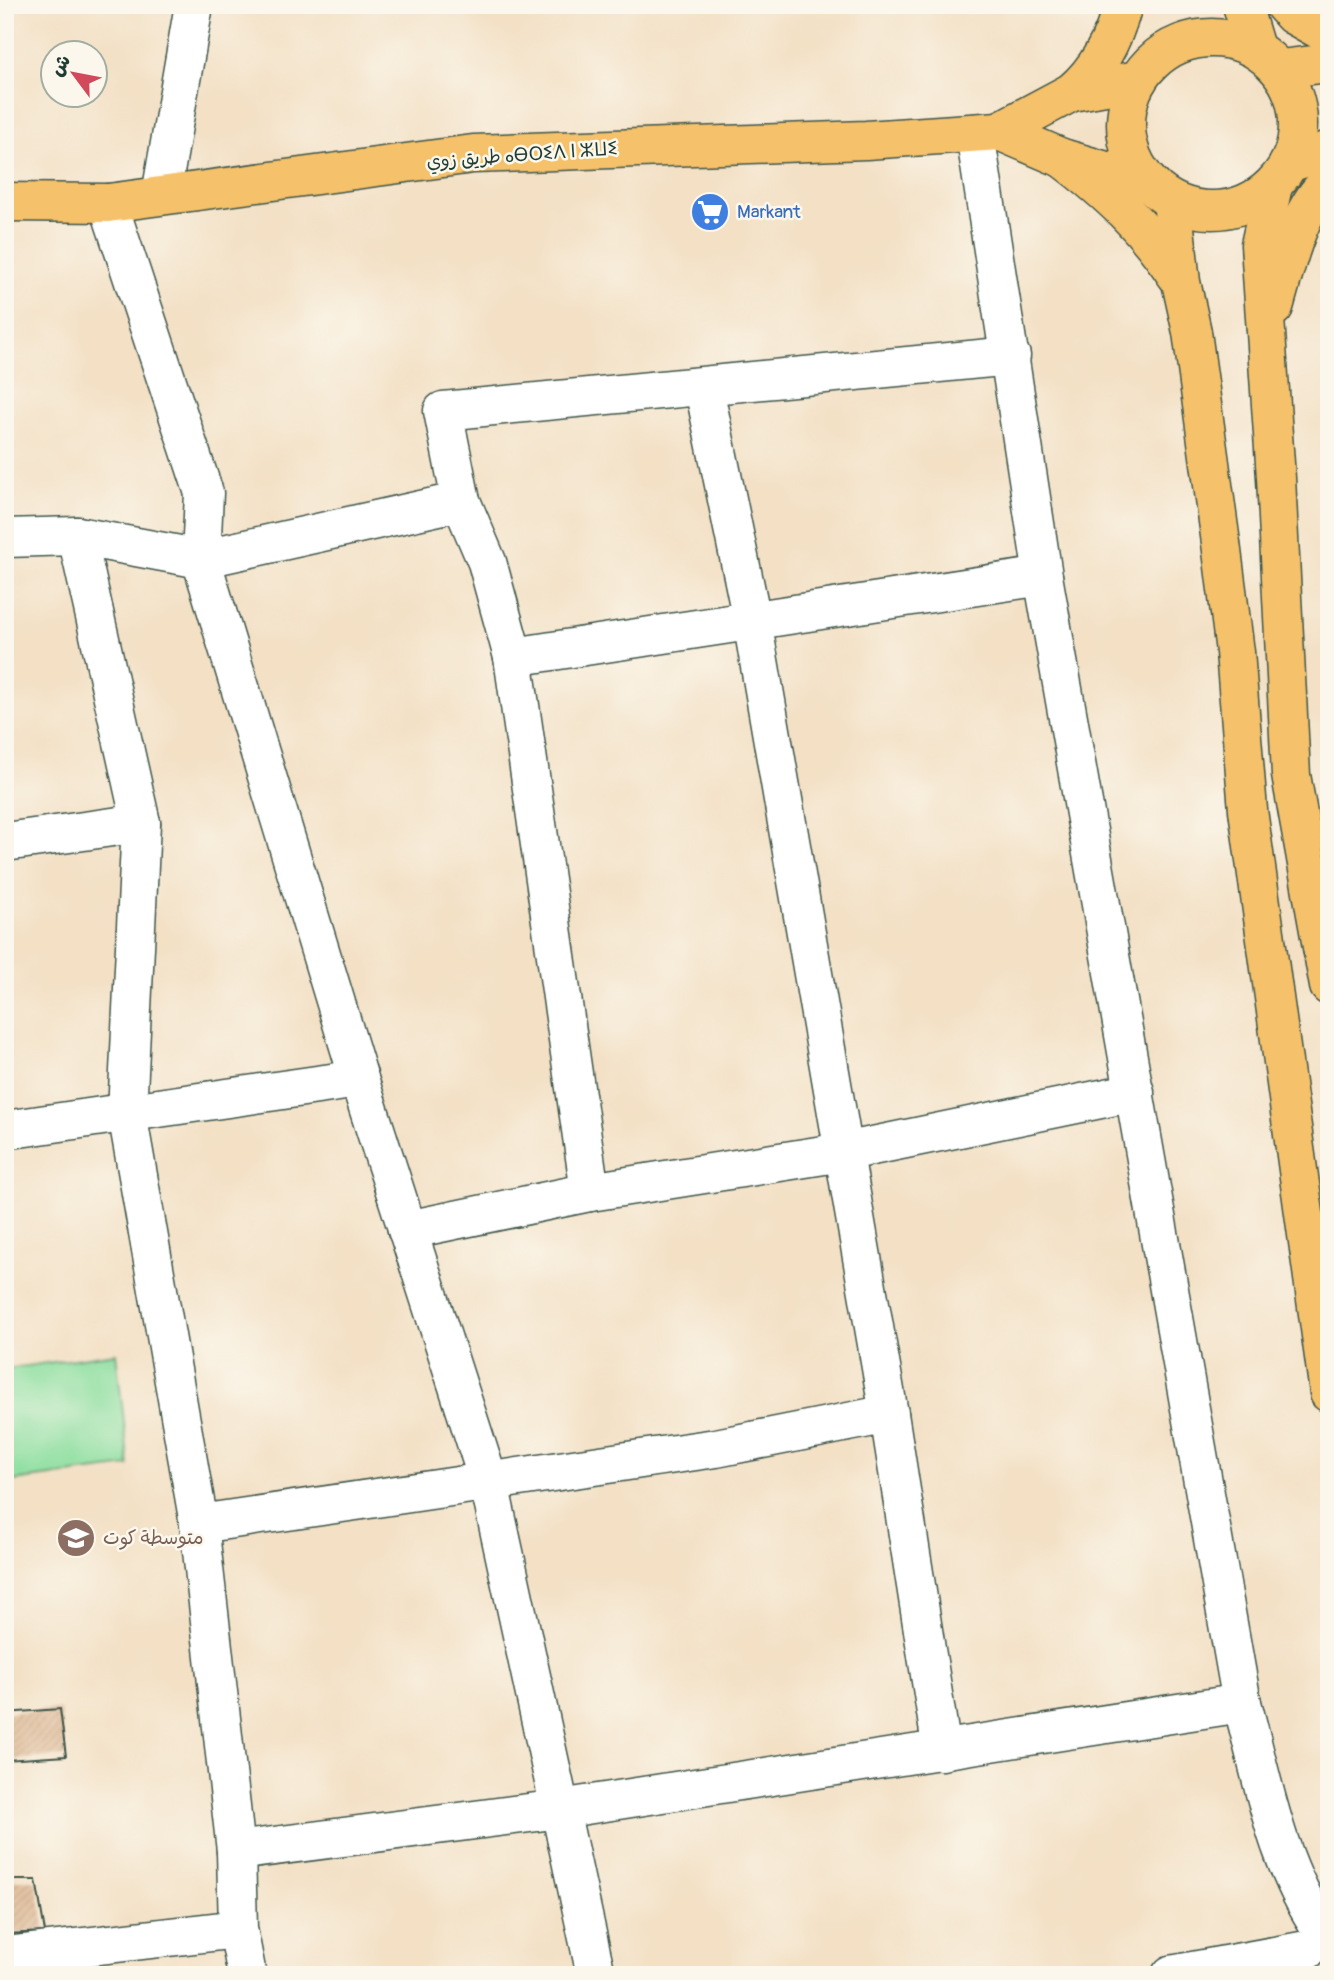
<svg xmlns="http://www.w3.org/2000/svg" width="1334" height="1980" font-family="Pangolin,'Playpen Sans Arabic','Noto Sans Tifinagh',sans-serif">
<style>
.pitch{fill:#8bde9f;stroke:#558e6a;stroke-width:2}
.building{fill:url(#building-hatch)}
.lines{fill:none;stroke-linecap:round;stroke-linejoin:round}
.minor-casing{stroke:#3f554a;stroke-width:41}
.major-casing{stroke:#3f554a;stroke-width:41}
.highway-casing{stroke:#3f554a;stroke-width:41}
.minor{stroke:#fff;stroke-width:38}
.major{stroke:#f5c16b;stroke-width:38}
.highway{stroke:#f5c16b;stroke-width:38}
.labels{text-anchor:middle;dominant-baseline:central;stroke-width:5;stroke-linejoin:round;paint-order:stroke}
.street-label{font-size:19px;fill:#1f3d34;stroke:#fbf7ec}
.shop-label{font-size:19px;fill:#366cbe;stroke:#fbf7ec;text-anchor:start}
.education-label{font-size:19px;fill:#785e54;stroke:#fbf7ec;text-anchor:start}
</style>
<defs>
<pattern id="building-hatch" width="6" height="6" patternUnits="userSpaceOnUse" patternTransform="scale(1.75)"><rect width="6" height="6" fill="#dbaf87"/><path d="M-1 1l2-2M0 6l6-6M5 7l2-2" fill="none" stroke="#b1906f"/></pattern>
</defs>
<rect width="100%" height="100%" fill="#fbf7ec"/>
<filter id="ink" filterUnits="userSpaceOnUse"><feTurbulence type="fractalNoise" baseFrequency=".0143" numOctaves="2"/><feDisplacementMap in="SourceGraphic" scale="14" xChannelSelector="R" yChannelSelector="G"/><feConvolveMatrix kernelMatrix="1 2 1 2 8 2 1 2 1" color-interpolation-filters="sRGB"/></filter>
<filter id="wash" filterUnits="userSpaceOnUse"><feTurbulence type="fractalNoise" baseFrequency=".00686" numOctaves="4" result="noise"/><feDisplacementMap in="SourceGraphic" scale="28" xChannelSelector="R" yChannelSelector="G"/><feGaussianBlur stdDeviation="1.57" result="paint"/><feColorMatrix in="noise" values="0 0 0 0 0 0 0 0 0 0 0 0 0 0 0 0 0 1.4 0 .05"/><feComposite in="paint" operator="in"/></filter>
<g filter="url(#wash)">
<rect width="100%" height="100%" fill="#f3e0c5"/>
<path class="pitch" d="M 116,1353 L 129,1466 L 5,1482 L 5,1369 Z"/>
<g id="blocks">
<g class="building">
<path d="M 60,1709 L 66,1756 L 5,1760 L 5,1713 Z"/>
<path d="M 5,1880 L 36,1880 L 45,1932 L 5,1934 Z"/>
</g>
</g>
</g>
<g filter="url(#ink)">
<use href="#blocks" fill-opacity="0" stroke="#3f554a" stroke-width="2"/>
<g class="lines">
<defs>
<g id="minor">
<path d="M 975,133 L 1043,576 L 1242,1703 C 1263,1780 1276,1864 1323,1931"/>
<path d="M 161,195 L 194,5"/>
<path d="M 108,203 L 204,493 L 201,559 L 359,1079 L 489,1483 L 596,1975"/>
<path d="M 704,388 L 752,620 L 889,1414 L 942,1751"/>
<path d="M 77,536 L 141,823 L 127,1113 L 199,1524 L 236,1851 L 238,1929 L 247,1975"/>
<path d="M 5,538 L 77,536 L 201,559 L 461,501"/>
<path d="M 513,657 L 1043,576"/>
<path d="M 5,842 L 141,823"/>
<path d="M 5,1130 L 359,1079"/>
<path d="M 590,1192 L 513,657 L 487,562 L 461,501 L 443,411 L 1011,356"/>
<path d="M 407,1230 L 590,1192 L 843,1152 L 1135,1092"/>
<path d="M 199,1524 L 716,1448 L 889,1414"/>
<path d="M 236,1851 L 560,1809 L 1242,1703"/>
<path d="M 5,1956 L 238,1929"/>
<path d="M 1171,1975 L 1307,1950"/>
</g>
<g id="major">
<path d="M 1138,80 L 1072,92 L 999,131 L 1062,158 L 1150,184"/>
<path d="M 5,202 L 108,203 L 473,154 L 866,140 L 999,131"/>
</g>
<g id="highway">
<path d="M 1242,5 L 1255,48"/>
<path d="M 1284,5 L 1293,15 L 1329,35"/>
<circle cx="1212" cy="124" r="86"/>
<path d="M 1280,69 L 1329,63"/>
<path d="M 1072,92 C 1098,70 1114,38 1123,5"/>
<path d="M 1062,158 C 1111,195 1143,225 1177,276"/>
<path d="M 1289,163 L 1329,150"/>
<path d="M 1273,186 L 1260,245 L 1276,478 L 1291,775 L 1329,986"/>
<path d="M 1172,201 L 1181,282 L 1192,332 L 1221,543 L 1235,652 L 1248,810 L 1329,1393"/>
<path d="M 1274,307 C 1285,269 1298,208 1329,182"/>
</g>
</defs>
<use href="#minor" class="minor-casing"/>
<use href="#major" class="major-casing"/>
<use href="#highway" class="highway-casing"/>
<use href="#minor" class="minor"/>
<use href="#major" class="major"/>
<use href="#highway" class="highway"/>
</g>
</g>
<defs>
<symbol id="supermarket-disc" viewBox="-11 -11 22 22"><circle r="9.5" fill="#3f7fe0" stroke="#fbf7ec"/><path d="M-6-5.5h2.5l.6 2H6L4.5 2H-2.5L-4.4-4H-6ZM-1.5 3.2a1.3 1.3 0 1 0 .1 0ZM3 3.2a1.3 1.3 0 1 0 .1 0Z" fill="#fff"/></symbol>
<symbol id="school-disc" viewBox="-11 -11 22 22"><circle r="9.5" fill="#8d6e63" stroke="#fbf7ec"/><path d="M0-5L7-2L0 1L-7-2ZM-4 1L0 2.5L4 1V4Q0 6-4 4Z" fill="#fff"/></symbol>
</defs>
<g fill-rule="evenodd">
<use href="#supermarket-disc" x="688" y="190" width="44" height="44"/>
<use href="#school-disc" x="54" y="1516" width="44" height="44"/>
</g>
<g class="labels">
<g class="street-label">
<text transform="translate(522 155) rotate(-4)">طريق زوي ⴰⴱⵔⵉⴷ ⵏ ⵣⵡⵉ</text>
</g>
<g class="shop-label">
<text x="737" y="212">Markant</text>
</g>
<g class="education-label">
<text x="103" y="1538">متوسطة كوت</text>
</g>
</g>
<rect width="1334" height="1980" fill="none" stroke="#fbf7ec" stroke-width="28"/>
<g transform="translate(74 74) rotate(302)"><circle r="33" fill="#fbf7ec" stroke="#a3ada2" stroke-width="2"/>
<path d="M0-5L12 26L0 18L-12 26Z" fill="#d1495b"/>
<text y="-10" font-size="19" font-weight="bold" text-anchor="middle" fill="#1f3d34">ش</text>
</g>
</svg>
